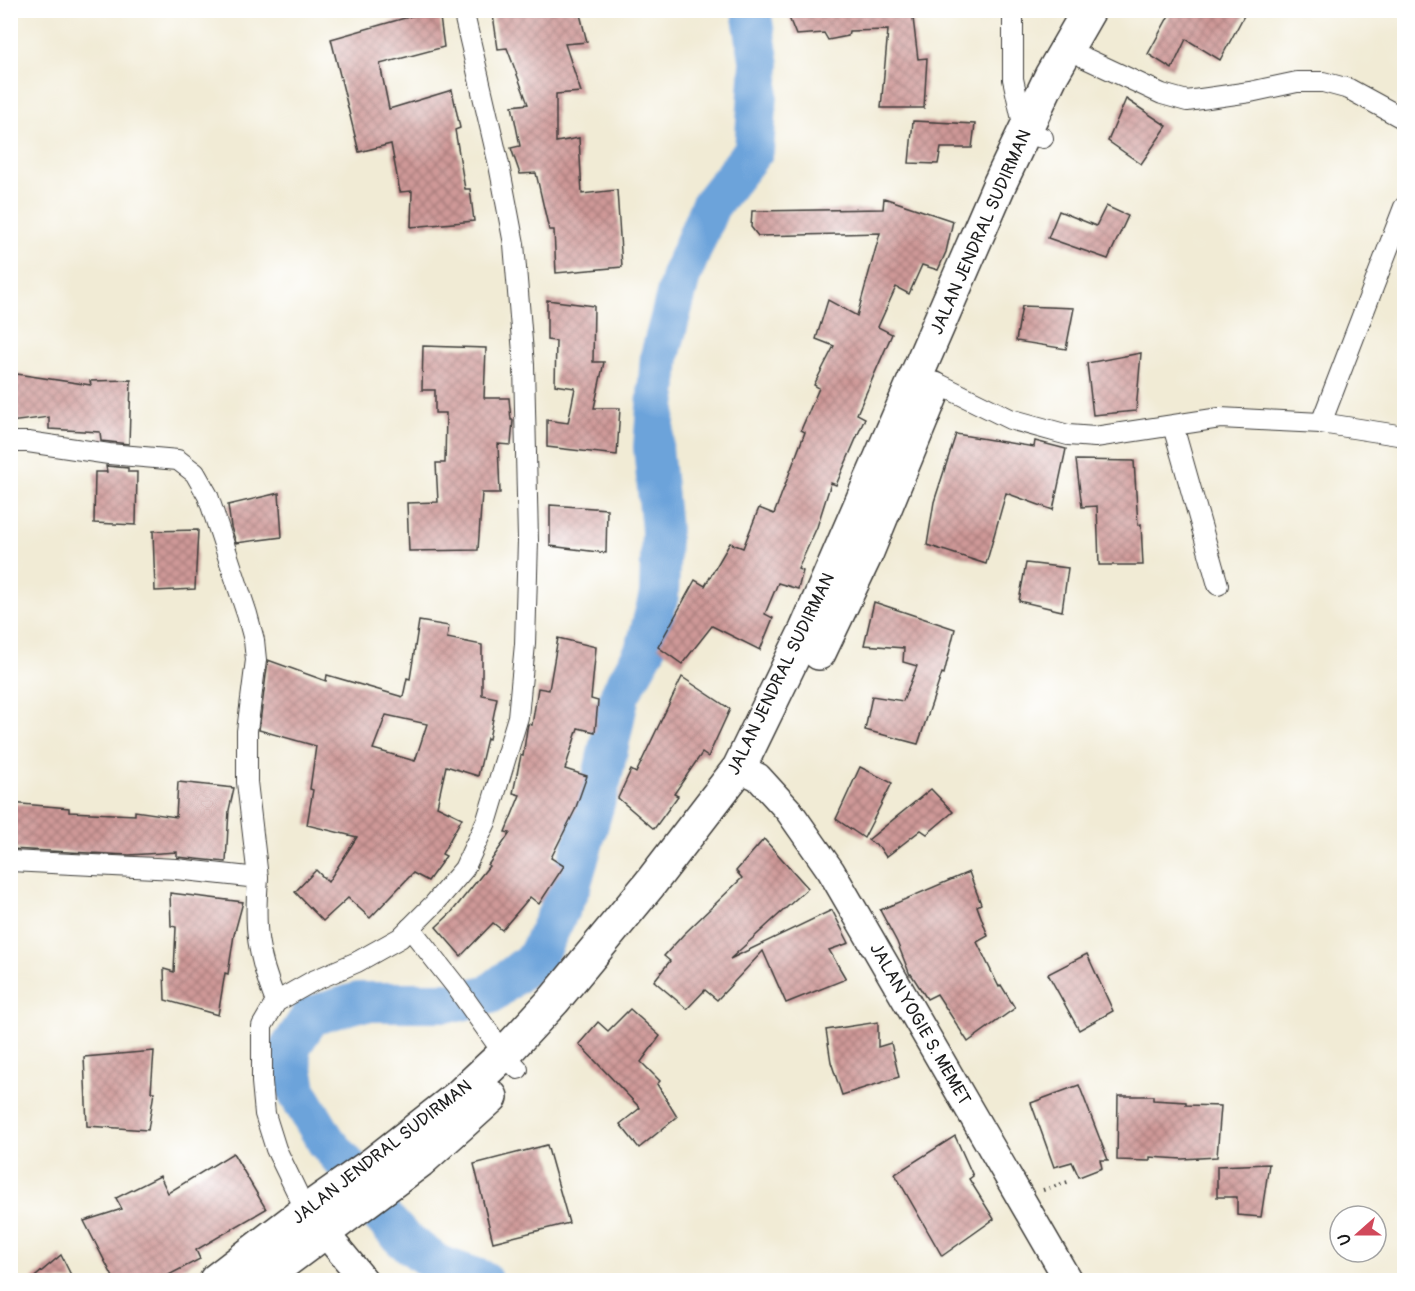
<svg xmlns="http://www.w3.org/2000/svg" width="1415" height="1291" font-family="Pangolin,sans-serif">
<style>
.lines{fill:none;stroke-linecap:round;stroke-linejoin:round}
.river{stroke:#6ca3da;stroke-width:40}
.building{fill:url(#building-cross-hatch);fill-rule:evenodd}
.street-casing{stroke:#3c3b38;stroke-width:22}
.secondary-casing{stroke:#3c3b38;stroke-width:30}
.highway-casing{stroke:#3c3b38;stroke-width:36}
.path{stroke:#3c3b38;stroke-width:4;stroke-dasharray:1.5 4.5;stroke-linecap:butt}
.street{stroke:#fff;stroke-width:20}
.secondary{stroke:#fff;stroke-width:27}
.highway{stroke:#fff;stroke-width:33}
.labels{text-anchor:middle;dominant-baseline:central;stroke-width:5;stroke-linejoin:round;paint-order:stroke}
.street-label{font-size:18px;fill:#1c1c1c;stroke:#fff}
</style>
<defs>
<pattern id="building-cross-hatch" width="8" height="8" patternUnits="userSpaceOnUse" patternTransform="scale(1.5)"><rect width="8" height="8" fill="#cf9998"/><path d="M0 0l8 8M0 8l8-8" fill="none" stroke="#a77c7b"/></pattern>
</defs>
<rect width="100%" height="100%" fill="#fff"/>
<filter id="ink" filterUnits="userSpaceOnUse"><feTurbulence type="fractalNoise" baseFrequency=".0167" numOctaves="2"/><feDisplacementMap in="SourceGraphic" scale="12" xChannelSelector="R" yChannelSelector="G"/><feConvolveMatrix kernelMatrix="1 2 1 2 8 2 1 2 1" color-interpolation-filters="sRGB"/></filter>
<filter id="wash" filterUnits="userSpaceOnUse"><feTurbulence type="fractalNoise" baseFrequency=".008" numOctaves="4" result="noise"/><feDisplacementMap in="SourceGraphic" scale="24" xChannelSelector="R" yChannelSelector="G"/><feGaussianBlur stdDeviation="1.35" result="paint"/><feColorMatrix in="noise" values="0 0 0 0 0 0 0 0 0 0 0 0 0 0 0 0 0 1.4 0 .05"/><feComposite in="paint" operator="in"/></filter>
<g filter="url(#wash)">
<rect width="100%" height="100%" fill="#f1ebd5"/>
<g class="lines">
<path class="river" d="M 482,1280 L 438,1265 L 403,1239 L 367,1200 L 355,1175 L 326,1141 L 298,1094 L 289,1049 L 311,1016 L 359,1002 L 457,1002 L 490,994 L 536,958 L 571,886 L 602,778 L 620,694 L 645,650 L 659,595 L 661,530 L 653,447 L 660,356 L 681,276 L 710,206 L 754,150 L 760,65 L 751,10"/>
</g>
<g id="blocks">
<g class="building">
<path d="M 433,10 L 439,10 L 444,47 L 380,64 L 389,109 L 452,90 L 460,128 L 455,130 L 465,189 L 470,189 L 474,221 L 411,227 L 412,191 L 400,192 L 391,144 L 359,152 L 331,39 Z"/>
<path d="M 533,10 L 579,10 L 587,42 L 565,44 L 581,92 L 556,94 L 556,142 L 579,138 L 582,194 L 617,190 L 622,267 L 556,273 L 554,230 L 549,230 L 536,173 L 520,174 L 511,148 L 520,146 L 512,106 L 528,104 L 507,48 L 498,49 L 493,15 Z"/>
<path d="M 786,10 L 912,10 L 918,59 L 927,58 L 924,108 L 881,108 L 888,30 L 849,31 L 848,36 L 828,40 L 824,33 L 796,35 Z"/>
<path d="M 1172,10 L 1247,10 L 1220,60 L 1186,39 L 1172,69 L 1148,54 Z"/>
<path d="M 1126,99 L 1167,126 L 1141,164 L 1108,141 Z"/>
<path d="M 913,121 L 975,124 L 972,148 L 941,148 L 938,164 L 909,163 Z"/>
<path d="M 884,198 L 953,221 L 946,252 L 938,270 L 922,265 L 909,294 L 896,287 L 878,327 L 892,334 L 857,414 L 865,418 L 836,485 L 831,483 L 817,527 L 798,569 L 803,571 L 798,589 L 778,583 L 765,614 L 773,618 L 760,650 L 712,626 L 682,664 L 658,647 L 695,580 L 705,586 L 730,543 L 743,548 L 759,508 L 774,514 L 805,432 L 801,430 L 819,388 L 814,385 L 834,346 L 816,339 L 828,300 L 857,316 L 880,233 L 758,236 L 751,227 L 752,211 L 883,209 Z"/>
<path d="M 1106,206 L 1128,216 L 1108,259 L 1048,238 L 1059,211 L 1096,226 Z"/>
<path d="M 547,300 L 594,306 L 593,362 L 604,362 L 594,408 L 620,408 L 617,455 L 547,447 L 547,420 L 568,423 L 575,388 L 555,385 L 556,341 L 547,340 Z"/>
<path d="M 1022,306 L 1074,308 L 1066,349 L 1016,341 Z"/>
<path d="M 423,346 L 486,348 L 484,398 L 509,398 L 511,420 L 513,420 L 511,445 L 498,444 L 500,493 L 482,493 L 478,550 L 409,551 L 407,503 L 438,502 L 436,463 L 445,463 L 446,413 L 435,413 L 435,390 L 422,390 Z"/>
<path d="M 1141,353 L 1136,411 L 1093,415 L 1087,363 Z"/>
<path d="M 10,373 L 91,385 L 90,381 L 131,380 L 129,444 L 101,441 L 100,432 L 49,429 L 49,417 L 10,422 Z"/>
<path d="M 956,434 L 1034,447 L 1035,441 L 1066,449 L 1053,510 L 1006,493 L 986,564 L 927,545 L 934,502 Z"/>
<path d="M 1076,460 L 1134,461 L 1138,525 L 1141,524 L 1143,565 L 1099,565 L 1097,506 L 1082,507 Z"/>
<path d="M 106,466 L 128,468 L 128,472 L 137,472 L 136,525 L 94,523 L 95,472 L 107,472 Z"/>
<path d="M 279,493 L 282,537 L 236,543 L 231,527 L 228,505 Z"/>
<path d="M 550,505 L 607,509 L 606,553 L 550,546 Z"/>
<path d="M 198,530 L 195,589 L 155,591 L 153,531 Z"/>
<path d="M 1026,563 L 1068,568 L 1062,611 L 1019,601 Z"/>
<path d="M 874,602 L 955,629 L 944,674 L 942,673 L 918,744 L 865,730 L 872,696 L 903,701 L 917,666 L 903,662 L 904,648 L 864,645 Z"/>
<path d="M 419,621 L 449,626 L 447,638 L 482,645 L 482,695 L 497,698 L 489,739 L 487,738 L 478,776 L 446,766 L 437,806 L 462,818 L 442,854 L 446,856 L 428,881 L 413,873 L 370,918 L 348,898 L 323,921 L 295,892 L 316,870 L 328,882 L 357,837 L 307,825 L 313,790 L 310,789 L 316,746 L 259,730 L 268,660 L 326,681 L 327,675 L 403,697 L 407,678 L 410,679 ZM 386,715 L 427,724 L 415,761 L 373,749 Z"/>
<path d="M 558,638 L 596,647 L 591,699 L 598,701 L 595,732 L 578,728 L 565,769 L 587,776 L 575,810 L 551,858 L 564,866 L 539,904 L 530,897 L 502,930 L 493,923 L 461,956 L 436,927 L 451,913 L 489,866 L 488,865 L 510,833 L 505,832 L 520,795 L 513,793 L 521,755 L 523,756 L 527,729 L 528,724 L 532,725 L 538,688 L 549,690 Z"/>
<path d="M 682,677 L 730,709 L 708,757 L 702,753 L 674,794 L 678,796 L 654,829 L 618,798 L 631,770 L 636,773 Z"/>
<path d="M 860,767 L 892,783 L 864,838 L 836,819 Z"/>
<path d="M 178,782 L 234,788 L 229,810 L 226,862 L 177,857 L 177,852 L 129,855 L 10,849 L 10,803 L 69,808 L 69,812 L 135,815 L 135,811 L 176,817 Z"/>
<path d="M 931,789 L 953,812 L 927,834 L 921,830 L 886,857 L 880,848 L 868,840 Z"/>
<path d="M 764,839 L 808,888 L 730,959 L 832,910 L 849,943 L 829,950 L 846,979 L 786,1003 L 763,951 L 717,1000 L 705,990 L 687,1009 L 654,981 L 670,961 L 664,956 L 683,935 L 742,878 L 736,871 Z"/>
<path d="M 969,872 L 981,904 L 977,906 L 988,936 L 977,942 L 999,987 L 1001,985 L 1015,1008 L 968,1042 L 937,994 L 927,999 L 911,974 L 910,975 L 897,942 L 880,910 Z"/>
<path d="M 170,893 L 243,902 L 234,935 L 228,974 L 225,973 L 218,1015 L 165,1000 L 164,969 L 174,972 L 176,927 L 171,926 Z"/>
<path d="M 1087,954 L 1113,1011 L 1079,1030 L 1048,974 Z"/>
<path d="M 630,1009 L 660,1036 L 641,1062 L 660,1081 L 657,1084 L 677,1117 L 639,1148 L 620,1124 L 640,1108 L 579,1044 L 598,1022 L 608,1031 Z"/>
<path d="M 878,1022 L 878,1047 L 891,1043 L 899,1077 L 842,1095 L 831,1062 L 826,1030 Z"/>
<path d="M 154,1051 L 151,1092 L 154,1092 L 148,1130 L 87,1126 L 84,1057 Z"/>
<path d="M 1079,1085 L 1108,1160 L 1100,1160 L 1102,1168 L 1079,1177 L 1072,1162 L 1054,1167 L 1031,1103 Z"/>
<path d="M 1118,1096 L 1153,1096 L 1153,1100 L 1186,1102 L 1186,1105 L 1221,1106 L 1217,1157 L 1182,1159 L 1150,1157 L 1150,1161 L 1117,1160 Z"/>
<path d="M 955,1136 L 973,1176 L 969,1179 L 994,1219 L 942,1256 L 895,1174 Z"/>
<path d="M 547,1145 L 569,1223 L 493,1242 L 474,1164 Z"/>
<path d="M 233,1153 L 266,1209 L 196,1250 L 200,1259 L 157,1281 L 115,1281 L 84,1221 L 122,1209 L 116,1198 L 160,1176 L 168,1193 Z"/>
<path d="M 1269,1164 L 1261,1217 L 1237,1215 L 1237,1197 L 1217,1197 L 1217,1166 Z"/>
<path d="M 61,1255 L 74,1281 L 30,1281 Z"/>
</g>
</g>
</g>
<g filter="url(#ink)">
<use href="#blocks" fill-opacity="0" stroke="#3c3b38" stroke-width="1.5"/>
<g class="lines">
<defs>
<g id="street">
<path d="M 1013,10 L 1013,79 L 1025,133 L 1043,138"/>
<path d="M 1085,58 L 1162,94 L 1187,101 L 1250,92 L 1297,82 L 1323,82 L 1349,89 L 1404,119"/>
<path d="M 937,383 L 1010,419 L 1068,435 L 1095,437 L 1220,418 L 1321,423 L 1404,436"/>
<path d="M 1321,423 L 1404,207"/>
<path d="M 1173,426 L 1218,585"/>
<path d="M 10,442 L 28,442 L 109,454 L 178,460 L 195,473 L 208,496 L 247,614 L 254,640 L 256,660 L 247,731 L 247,782 L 258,878"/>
<path d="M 10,861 L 176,869 L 258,878 C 254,929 257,954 276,1002"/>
<path d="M 410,928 L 455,985 L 504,1054 L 518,1069"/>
<path d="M 306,1211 L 276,1149 L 265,1114 L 262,1082 L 262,1026 L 276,1002 L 313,981 L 357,962 L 400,938 L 434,904 L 464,869 L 487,820 L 518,717 L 525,644 L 528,540 L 524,365 L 514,244 L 499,165 L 463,10"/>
</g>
<g id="secondary">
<path d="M 739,768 L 758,777 L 789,811 L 831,871 L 1068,1280"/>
<path d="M 311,1216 L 364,1280"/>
</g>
<g id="highway">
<path d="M 819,653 L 867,552 L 934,389"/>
<path d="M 216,1280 L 306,1211 L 374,1163 L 458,1097 L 504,1054 L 554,1000 L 649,885 L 739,768 L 806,630 L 1000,183 L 1051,76 L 1089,10"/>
<path d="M 260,1280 L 420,1161 L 491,1097"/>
</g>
</defs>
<use href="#street" class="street-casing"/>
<use href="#secondary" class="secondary-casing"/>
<use href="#highway" class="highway-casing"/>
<path class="path" d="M 1043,1190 L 1071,1181"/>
<use href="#street" class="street"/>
<use href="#secondary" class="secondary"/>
<use href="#highway" class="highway"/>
</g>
</g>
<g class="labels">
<g class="street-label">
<text transform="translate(981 232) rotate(-66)">JALAN JENDRAL SUDIRMAN</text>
<text transform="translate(781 674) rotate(-64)">JALAN JENDRAL SUDIRMAN</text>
<text transform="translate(920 1024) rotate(60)">JALAN YOGIE S. MEMET</text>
<text transform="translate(382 1152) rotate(-38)">JALAN JENDRAL SUDIRMAN</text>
</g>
</g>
<rect width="1415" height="1291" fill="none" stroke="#fff" stroke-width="36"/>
<g transform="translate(1358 1234) rotate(249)"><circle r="28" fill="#ffffff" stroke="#a4a4a4" stroke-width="1.5"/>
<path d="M0-4.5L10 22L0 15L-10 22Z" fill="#d1495b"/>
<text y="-9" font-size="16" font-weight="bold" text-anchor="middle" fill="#1c1c1c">U</text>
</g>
</svg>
